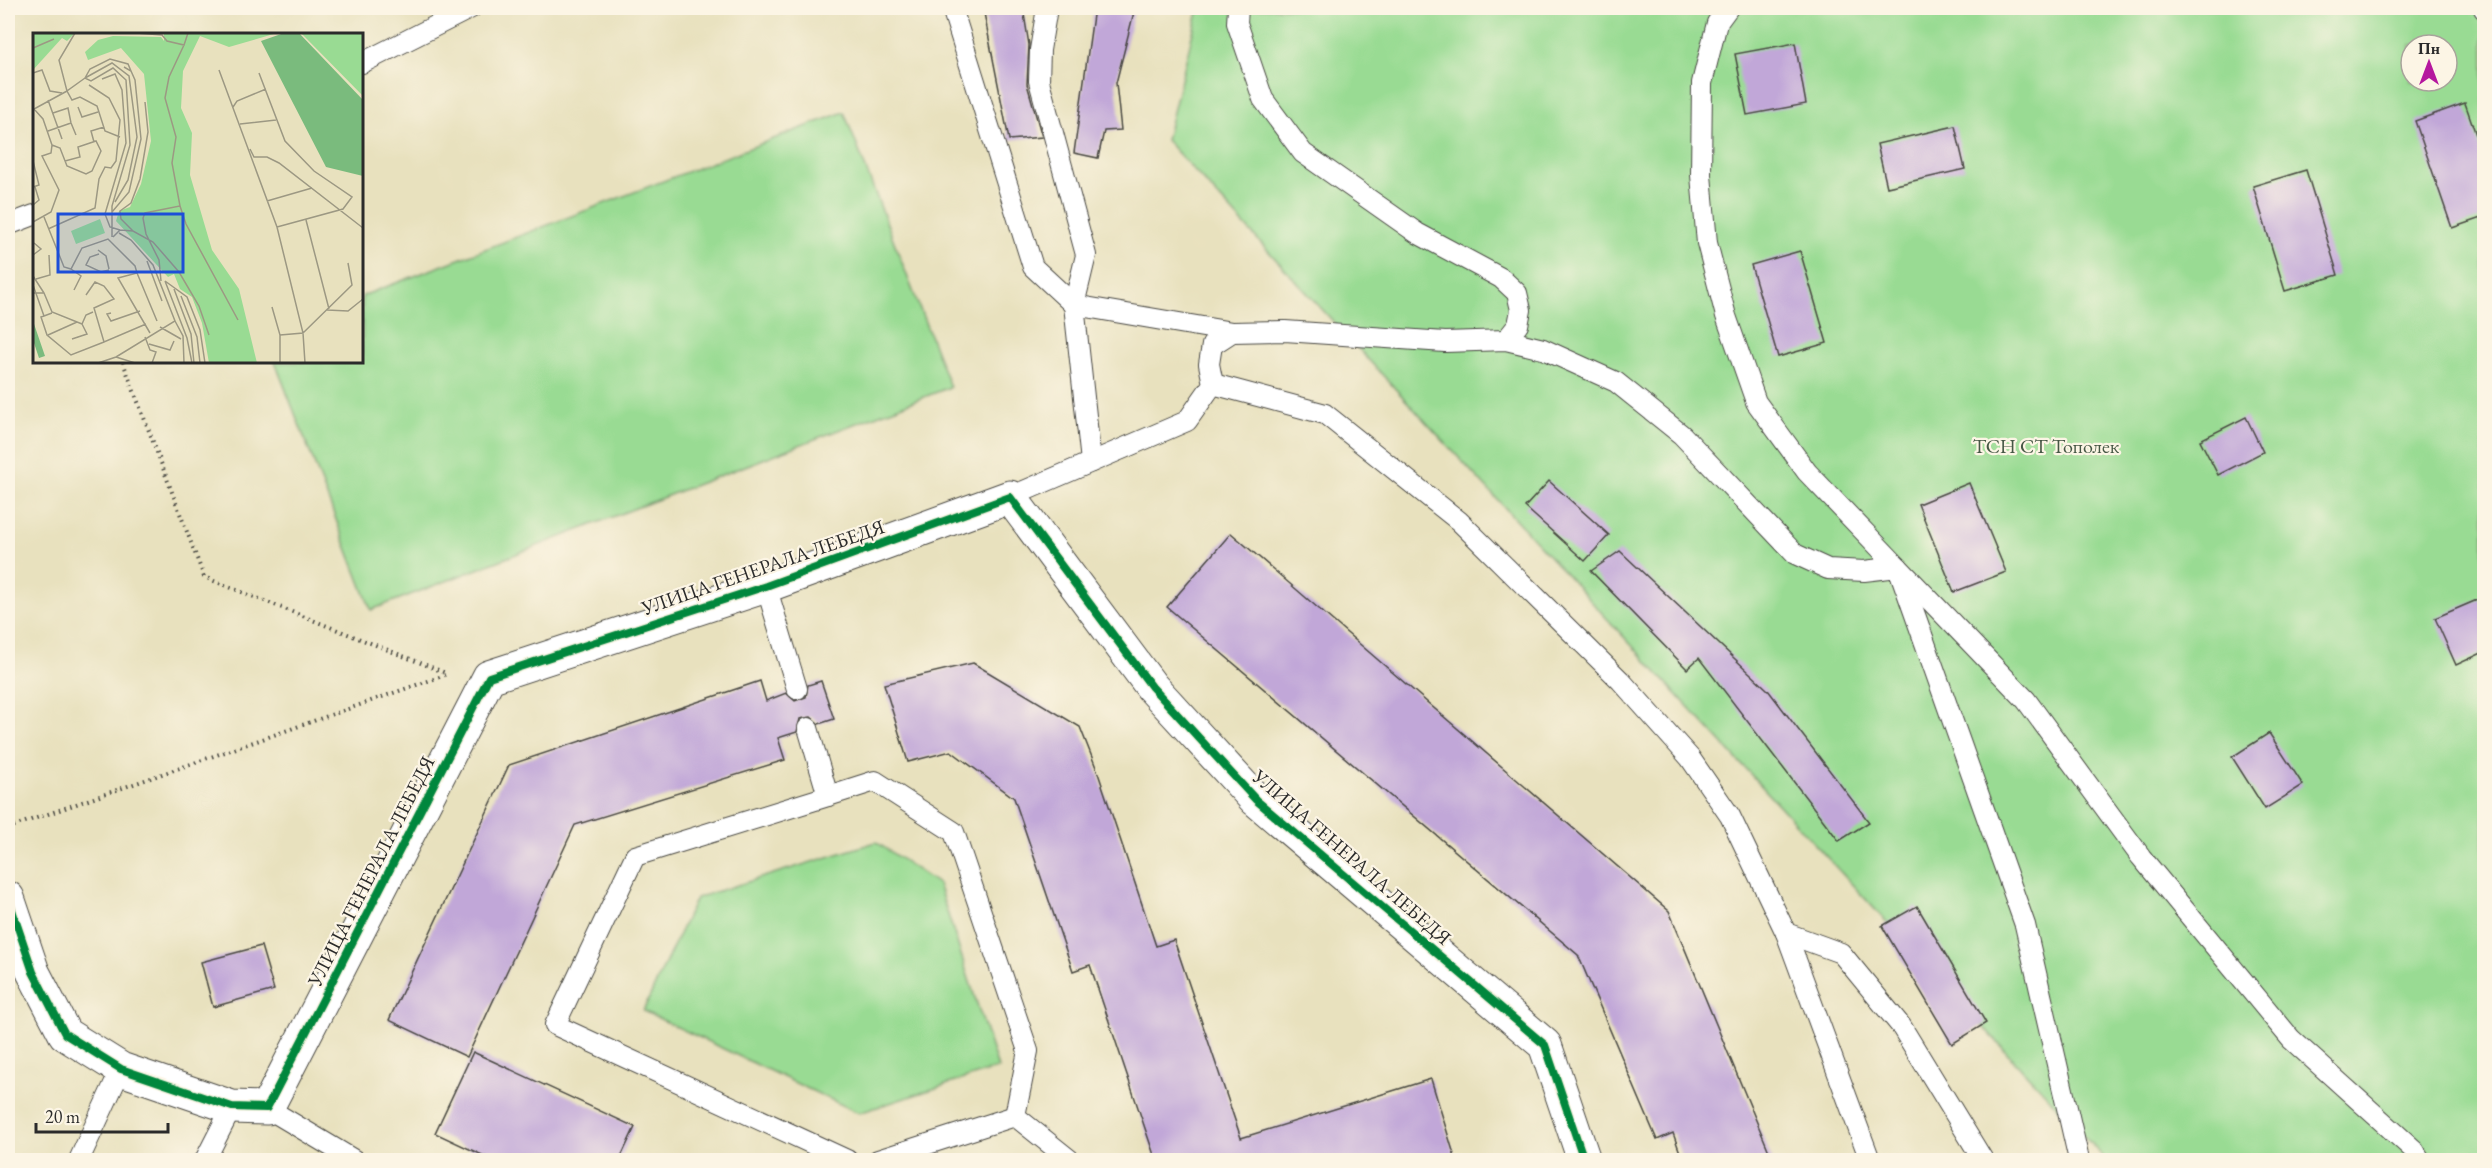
<svg xmlns="http://www.w3.org/2000/svg" width="2492" height="1168" font-family="'EB Garamond',serif">
<style>
.green{fill:#99db93;stroke:#62835f;stroke-width:1.5;fill-rule:evenodd}
.building{fill:#c1a7d8}
.lines{fill:none;stroke-linecap:round;stroke-linejoin:round}
.service-casing{stroke:#474641;stroke-width:22}
.minor-casing{stroke:#474641;stroke-width:35}
.path{stroke:#474641;stroke-width:4;stroke-dasharray:1.5 4.5;stroke-linecap:butt}
.service{stroke:#fff;stroke-width:20}
.minor{stroke:#fff;stroke-width:33}
.cycleway-casing{stroke:#fcf5e5;stroke-width:11}
.cycleway{stroke:#00873e;stroke-width:8}
.labels{text-anchor:middle;dominant-baseline:central;stroke-width:4.5;stroke-linejoin:round;paint-order:stroke}
.park-label{font-size:20px;fill:#465745;stroke:#fcf5e5}
.street-label{font-size:20px;fill:#2b2b2b;stroke:#fcf5e5}
.inset-road{fill:none;stroke:#9c9883;stroke-width:1.5}
.view{fill:#1d4ed8;fill-opacity:0.15;stroke:#1d4ed8;stroke-width:3}
.inset-edge{fill:none;stroke:#2b2b2b;stroke-width:3}
</style>
<rect width="100%" height="100%" fill="#fcf5e5"/>
<filter id="ink" filterUnits="userSpaceOnUse"><feTurbulence type="fractalNoise" baseFrequency=".0167" numOctaves="2"/><feDisplacementMap in="SourceGraphic" scale="12" xChannelSelector="R" yChannelSelector="G"/><feConvolveMatrix kernelMatrix="1 2 1 2 8 2 1 2 1" color-interpolation-filters="sRGB"/></filter>
<filter id="wash" filterUnits="userSpaceOnUse"><feTurbulence type="fractalNoise" baseFrequency=".008" numOctaves="4" result="noise"/><feDisplacementMap in="SourceGraphic" scale="24" xChannelSelector="R" yChannelSelector="G"/><feGaussianBlur stdDeviation="1.35" result="paint"/><feColorMatrix in="noise" values="0 0 0 0 0 0 0 0 0 0 0 0 0 0 0 0 0 1.4 0 .05"/><feComposite in="paint" operator="in"/></filter>
<g filter="url(#wash)">
<rect width="100%" height="100%" fill="#e8e1be"/>
<g class="green">
<path d="M 1199,8 L 2484,8 L 2484,1160 L 2106,1160 L 1166,140 ZM 2411,45 L 2447,45 L 2447,81 L 2411,81 Z"/>
<path d="M 844,112 L 950,387 L 371,610 L 275,362 L 362,362 L 362,296 Z"/>
<path d="M 876,842 L 938,884 L 998,1068 L 859,1113 L 643,1011 L 696,898 Z"/>
</g>
<g id="blocks">
<g class="building">
<path d="M 983,8 L 1023,8 L 1029,45 L 1027,84 L 1042,137 L 1009,140 Z"/>
<path d="M 1094,8 L 1135,8 L 1116,83 L 1121,130 L 1104,131 L 1098,158 L 1074,153 Z"/>
<path d="M 1795,43 L 1806,104 L 1747,115 L 1735,54 Z"/>
<path d="M 2465,103 L 2484,158 L 2484,217 L 2452,228 L 2415,121 Z"/>
<path d="M 1955,126 L 1965,169 L 1887,187 L 1877,144 Z"/>
<path d="M 2306,170 L 2338,275 L 2285,291 L 2253,186 Z"/>
<path d="M 1800,251 L 1827,343 L 1778,357 L 1751,265 Z"/>
<path d="M 2246,417 L 2263,452 L 2218,475 L 2200,440 Z"/>
<path d="M 1549,481 L 1609,535 L 1585,561 L 1525,507 Z"/>
<path d="M 1969,483 L 2006,572 L 1954,592 L 1918,504 Z"/>
<path d="M 1231,533 L 1669,911 L 1773,1161 L 1683,1161 L 1673,1133 L 1657,1140 L 1578,955 L 1167,607 Z"/>
<path d="M 1620,551 L 1768,690 L 1869,822 L 1839,841 L 1699,658 L 1687,669 L 1591,571 Z"/>
<path d="M 2484,597 L 2484,652 L 2456,665 L 2435,618 Z"/>
<path d="M 973,663 L 1080,727 L 1097,770 L 1156,946 L 1174,940 L 1241,1138 L 1431,1079 L 1456,1161 L 1195,1161 L 1194,1154 L 1175,1161 L 1156,1161 L 1090,965 L 1073,971 L 1014,798 L 951,751 L 908,762 L 884,684 Z"/>
<path d="M 760,681 L 766,701 L 786,693 L 795,701 L 806,697 L 808,685 L 821,681 L 834,719 L 819,724 L 811,717 L 800,719 L 797,732 L 778,738 L 785,760 L 575,825 L 467,1057 L 389,1020 L 509,765 Z"/>
<path d="M 2269,733 L 2303,785 L 2265,809 L 2232,757 Z"/>
<path d="M 1917,906 L 1986,1023 L 1952,1044 L 1882,926 Z"/>
<path d="M 261,946 L 274,990 L 213,1007 L 201,962 Z"/>
<path d="M 473,1052 L 635,1127 L 619,1161 L 495,1161 L 435,1133 Z"/>
</g>
</g>
</g>
<g filter="url(#ink)">
<use href="#blocks" fill-opacity="0" stroke="#474641" stroke-width="1.5"/>
<g class="lines">
<defs>
<g id="service">
<path d="M 952,8 L 1033,267 L 1074,305 L 1232,332"/>
<path d="M 1047,8 L 1040,50 L 1039,81 L 1086,255 L 1074,305 L 1091,462"/>
<path d="M 1238,8 L 1237,23 L 1263,99 L 1303,153 L 1417,233 L 1501,278 L 1517,293 L 1521,310 L 1518,325 L 1506,340"/>
<path d="M 1728,8 L 1717,23 L 1702,83 L 1701,175 L 1707,243 L 1726,316 L 1756,402 L 1807,472 L 1898,567 L 2025,925 L 2079,1160"/>
<path d="M 2484,8 L 2484,9"/>
<path d="M 362,63 L 471,8"/>
<path d="M 8,225 L 34,215"/>
<path d="M 1213,384 L 1325,414 L 1459,521 L 1621,681 L 1690,758 L 1730,816 L 1786,933 L 1841,953 L 1901,1026 L 1983,1160"/>
<path d="M 1010,497 L 1187,421 L 1213,384 L 1209,364 L 1212,345 L 1232,332 L 1285,331 L 1445,342 L 1506,340 L 1543,349 L 1616,382 L 1682,435 L 1795,554 L 1828,569 L 1864,571 L 1898,567 L 2026,700 L 2141,857 L 2291,1039 L 2414,1150 L 2420,1160"/>
<path d="M 766,586 L 797,689"/>
<path d="M 808,728 L 828,796 L 875,781 L 954,832 L 1028,1051 L 1015,1116"/>
<path d="M 828,796 L 635,856 L 555,1025 L 847,1160"/>
<path d="M 1786,933 L 1870,1160"/>
<path d="M 267,1108 L 354,1160"/>
<path d="M 1015,1116 L 1070,1160"/>
<path d="M 79,1160 L 121,1069"/>
<path d="M 205,1160 L 232,1107"/>
<path d="M 878,1160 L 1015,1116"/>
</g>
<path id="minor" d="M 8,898 L 33,972 L 65,1034 L 121,1069 L 232,1107 L 267,1108 L 489,677 L 766,586 L 1010,497 L 1152,687 L 1256,800 L 1545,1045 L 1584,1160"/>
</defs>
<use href="#service" class="service-casing"/>
<use href="#minor" class="minor-casing"/>
<g class="path">
<path d="M 123,362 L 204,577 L 446,673"/>
<path d="M 8,828 L 445,675"/>
</g>
<use href="#service" class="service"/>
<use href="#minor" class="minor"/>
<defs>
<path id="cycleway" d="M 8,898 L 33,972 L 65,1034 L 121,1069 L 232,1107 L 267,1108 L 489,677 L 766,586 L 1010,497 L 1152,687 L 1256,800 L 1545,1045 L 1584,1160"/>
</defs>
<use href="#cycleway" class="cycleway-casing"/>
<use href="#cycleway" class="cycleway"/>
</g>
</g>
<g class="labels">
<g class="park-label">
<text x="2046" y="446">ТСН СТ Тополек</text>
</g>
<g class="street-label">
<text transform="translate(763 567) rotate(-19)">УЛИЦА ГЕНЕРАЛА ЛЕБЕДЯ</text>
<text transform="translate(1352 857) rotate(41)">УЛИЦА ГЕНЕРАЛА ЛЕБЕДЯ</text>
<text transform="translate(371 871) rotate(-63)">УЛИЦА ГЕНЕРАЛА ЛЕБЕДЯ</text>
</g>
</g>
<g transform="translate(33 33)">
<rect width="330" height="330" fill="#e8e1be"/>
<path d="M 0,0 L 42,0 L 34,8 L 29,5 L 0,37 ZM 131,0 L 244,0 L 196,14 L 167,3 L 150,38 L 148,75 L 159,100 L 157,142 L 179,217 L 206,256 L 224,330 L 176,330 L 169,290 L 159,264 L 147,256 L 141,241 L 135,244 L 83,188 L 86,178 L 97,174 L 108,151 L 118,108 L 111,41 L 88,15 L 55,27 L 52,19 L 65,7 L 80,3 L 128,4 L 131,8 ZM 268,0 L 330,0 L 330,63 ZM 67,186 L 72,200 L 43,211 L 38,198 Z" fill="#99db93"/>
<path d="M 251,0 L 266,0 L 330,67 L 330,143 L 293,134 L 228,8 ZM 0,288 L 12,323 L 6,325 L 0,307 Z" fill="#7abb7d"/>
<path class="inset-road" d="M 103,0 L 129,2 L 134,8 L 151,12 L 155,0M 0,15 L 21,6M 186,37 L 244,194 L 270,300 L 247,302M 0,40 L 9,37 L 17,58 L 29,60M 226,40 L 252,108 L 281,138 L 319,164 L 310,176 L 244,194M 52,45 L 79,30 L 96,43 L 104,104 L 95,147 L 82,169M 52,45 L 57,36 L 77,26 L 95,31 L 98,38M 69,46 L 82,41 L 89,57 L 93,110 L 72,181 L 77,194 L 87,197M 15,67 L 29,106M 45,74 L 49,84 L 65,79M 200,74 L 204,68 L 233,56M 20,80 L 35,75 L 38,90M 207,91 L 243,87M 15,98 L 38,90 L 43,102M 61,109 L 58,98 L 71,94M 19,112 L 27,115 L 34,133 L 53,141 L 59,138 L 68,118 L 63,108 L 45,114 L 47,124 L 32,128M 217,116 L 221,124 L 234,124 L 246,130 L 330,195M 0,128 L 6,152 L 0,154M 234,168 L 279,155M 0,172 L 6,167 L 2,154M 147,173 L 153,191 L 205,287M 79,179 L 96,159 L 108,106 L 102,47 L 98,38 L 91,34M 11,184 L 31,234 L 38,236 L 49,215 L 75,206 L 102,233 L 104,240 L 85,245 L 117,300M 273,187 L 296,276M 0,189 L 18,179 L 26,157 L 9,123 L 18,120 L 19,112 L 10,86 L 1,76 L 34,58 L 26,27 L 42,0M 15,196 L 62,175 L 66,146 L 72,134 L 78,135 L 83,128 L 87,87 L 76,65 L 56,52M 100,198 L 88,186 L 87,178 L 98,170 L 107,146 L 115,99 L 112,69M 79,204 L 79,173 L 97,112 L 93,47 L 80,35 L 58,48 L 52,45 L 34,58 L 39,67 L 47,64 L 64,73 L 72,98 L 87,104M 80,204 L 87,197 L 100,198 L 120,209 L 146,239 L 166,273 L 176,302M 65,217 L 73,223 L 76,236M 66,221 L 57,224 L 53,232 L 68,239 L 76,237M 0,222 L 8,216 L 1,210M 114,228 L 129,268M 38,236 L 48,243 L 41,257M 104,240 L 124,288M 0,243 L 11,260M 3,246 L 17,242 L 16,222M 128,248 L 126,227 L 113,201 L 110,185 L 112,180 L 147,173 L 139,130 L 143,104 L 132,65 L 136,44 L 151,12M 132,248 L 154,264 L 167,297 L 172,330M 132,248 L 154,305 L 159,330M 0,252 L 11,283 L 19,280M 141,256 L 158,301 L 161,330M 0,260 L 11,260 L 19,279 L 49,291 L 53,282 L 60,279M 53,262 L 62,249 L 71,253 L 81,266 L 61,275 L 71,309 L 113,291M 148,263 L 164,304 L 167,330M 239,274 L 247,302 L 247,330M 294,277 L 315,278 L 330,266M 78,280 L 74,281 L 78,288 L 107,278M 11,283 L 8,284 L 14,302 L 38,322 L 71,309M 142,288 L 150,303 L 151,330M 127,294 L 148,306M 15,302 L 44,289M 112,304 L 117,317 L 123,319 L 119,330M 39,306 L 54,301 L 49,291M 116,311 L 137,317 L 141,308M 83,324 L 102,330M 65,330 L 83,324 L 142,288 L 120,232 L 98,207 L 86,200M 272,330 L 270,300 L 319,252 L 315,230"/>
<path class="view" d="M 25,181 L 150,181 L 150,239 L 25,239 Z"/>
<rect width="330" height="330" class="inset-edge"/>
</g>
<rect width="2492" height="1168" fill="none" stroke="#fcf5e5" stroke-width="30"/>
<g transform="translate(2429 63)"><circle r="28" fill="#fcf5e5" stroke="#a8a49b" stroke-width="1.5"/>
<path d="M0-4.5L10 22L0 15L-10 22Z" fill="#b5179e"/>
<text y="-9" font-size="16" font-weight="bold" text-anchor="middle" fill="#2b2b2b">Пн</text>
</g>
<path d="M36 1123v9h132v-9" fill="none" stroke="#2b2b2b" stroke-width="3"/>
<text x="45" y="1123" font-size="18" fill="#2b2b2b" stroke="#fcf5e5" stroke-width="4.5" paint-order="stroke">20 m</text>
</svg>
